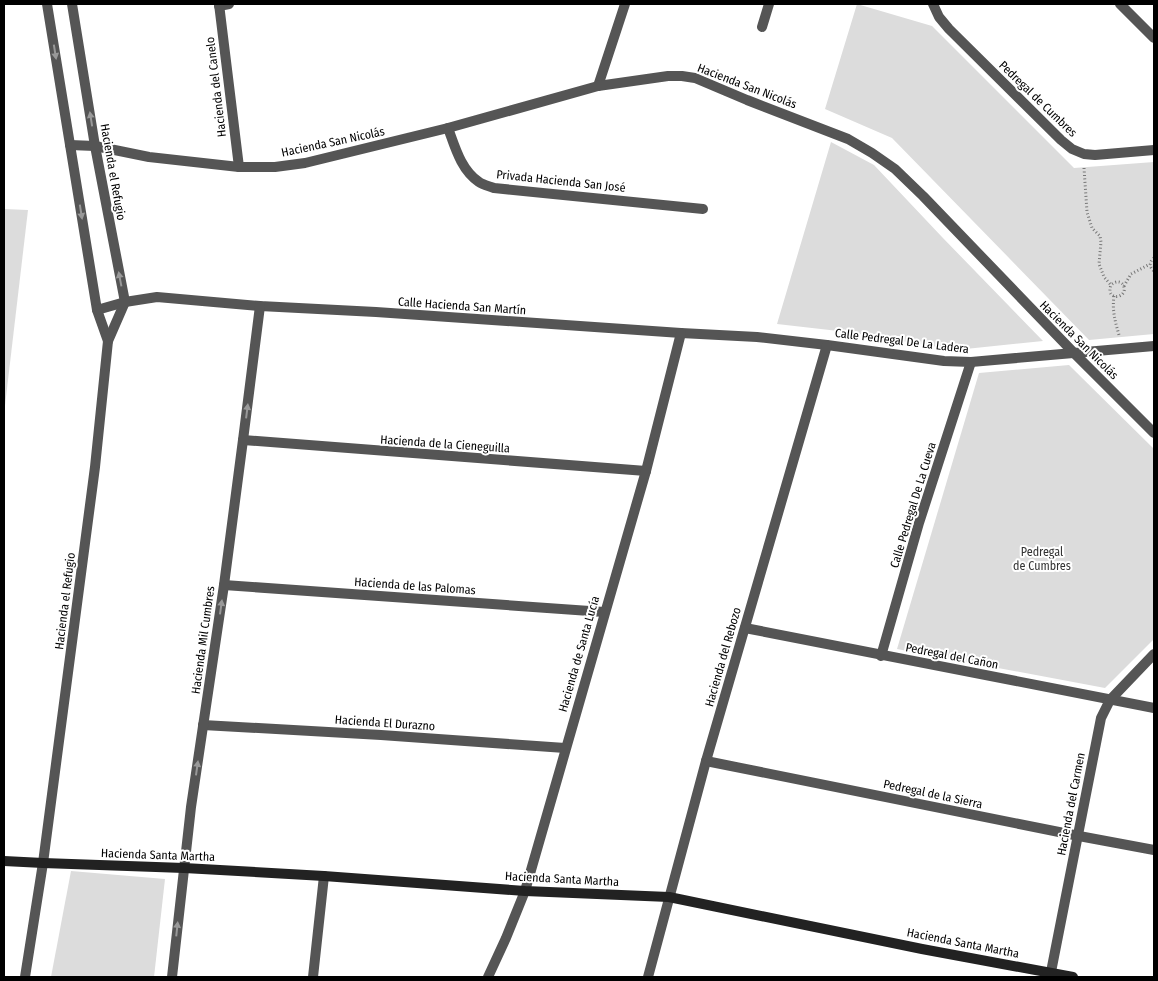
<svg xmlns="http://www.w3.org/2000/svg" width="1158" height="981" font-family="'Fira Sans Condensed',sans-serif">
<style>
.green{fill:#dcdcdc}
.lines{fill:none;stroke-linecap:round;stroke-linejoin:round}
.path{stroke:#777;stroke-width:3;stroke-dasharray:1 2.5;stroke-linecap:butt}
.street{stroke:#555;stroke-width:10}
.secondary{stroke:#222;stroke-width:10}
.oneway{fill:#999}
.labels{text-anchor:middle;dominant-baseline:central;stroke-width:4;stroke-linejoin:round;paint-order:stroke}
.street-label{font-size:12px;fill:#000;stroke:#fff}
.park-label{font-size:12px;fill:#333;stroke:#fff}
</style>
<rect width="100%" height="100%" fill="#fff"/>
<g class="green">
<path d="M 857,4 L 932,26 L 1074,168 L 1154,162 L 1154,334 L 1089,340 L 892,138 L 825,109 Z"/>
<path d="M 831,142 L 874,165 L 942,237 L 1043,341 L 956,350 L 847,332 L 777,324 Z"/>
<path d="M 4,209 L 28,210 L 4,414 Z"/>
<path d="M 1069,365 L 1154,449 L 1154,639 L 1105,688 L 897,649 L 979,373 Z"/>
<path d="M 71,871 L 165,879 L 154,977 L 51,977 Z"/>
</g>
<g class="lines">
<g class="path">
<path d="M 1084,168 L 1087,212 L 1092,228 L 1100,236 L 1101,242 L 1099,264 L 1104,277 L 1111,285 C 1105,301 1127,299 1124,287 C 1122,280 1115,281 1111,285"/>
<path d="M 1154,258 C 1149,262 1149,267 1154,271"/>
<path d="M 1124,286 L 1131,274 L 1150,264"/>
<path d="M 1114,296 C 1112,310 1115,321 1119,335"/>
</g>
<g class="street">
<path d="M 47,4 L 97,310 L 108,341"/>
<path d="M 219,4 L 239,167"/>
<path d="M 933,4 L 939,17 L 949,29 L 1061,140 L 1072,149 L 1084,154 L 1095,155 L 1154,150"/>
<path d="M 1120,4 L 1154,38"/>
<path d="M 219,6 L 229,4"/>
<path d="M 762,27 L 769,4"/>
<path d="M 598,86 L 625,4"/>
<path d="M 448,128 C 455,147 461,170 479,182 C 483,185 489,186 494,188 L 703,209"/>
<path d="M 70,145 L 95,146 L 149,157 L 239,167 L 275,167 L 305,163 L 448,128 L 598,86 L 668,76 L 682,76 L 695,78 L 747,100 L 848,139 L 872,153 L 895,169 L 923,196 L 1074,353 L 1154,433"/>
<path d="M 97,310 L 125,302 L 157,297 L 260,306 L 376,312 L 681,333 L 757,337 L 827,345 L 944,361 L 971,362 L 1154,346"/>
<path d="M 243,440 L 646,471"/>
<path d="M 224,585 L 604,612"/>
<path d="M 745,628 L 1154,708"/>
<path d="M 881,656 L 919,523 L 971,362"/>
<path d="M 203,725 L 381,735 L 565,748"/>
<path d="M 706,761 L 1079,836 L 1154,850"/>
<path d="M 25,977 L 43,863 L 95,467 L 108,341 L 125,302 L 95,146 L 72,4"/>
<path d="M 172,977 L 191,807 L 224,585 L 243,440 L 260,306"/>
<path d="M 313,977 L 324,876"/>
<path d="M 488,977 L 506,938 L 525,891 L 646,471 L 681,333"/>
<path d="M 648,977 L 706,761 L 827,345"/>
<path d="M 1050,977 L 1101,718 L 1110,700 L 1154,654"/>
</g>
<path class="secondary" d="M 4,861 L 43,863 L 184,868 L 324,876 L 525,891 L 669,897 L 922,949 L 1073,977"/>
</g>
<defs><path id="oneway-solid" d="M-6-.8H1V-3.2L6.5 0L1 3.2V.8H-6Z" transform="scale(1.25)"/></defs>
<g class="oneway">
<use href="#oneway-solid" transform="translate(55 52) rotate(81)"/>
<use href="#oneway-solid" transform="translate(91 119) rotate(-99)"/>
<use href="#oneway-solid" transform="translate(81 212) rotate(81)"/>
<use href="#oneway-solid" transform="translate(120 279) rotate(-101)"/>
<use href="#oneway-solid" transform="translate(247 411) rotate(-83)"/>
<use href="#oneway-solid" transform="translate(221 607) rotate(-82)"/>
<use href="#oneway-solid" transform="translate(197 768) rotate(-82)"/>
<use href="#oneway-solid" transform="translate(177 929) rotate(-84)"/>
</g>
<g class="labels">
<g class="street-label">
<text transform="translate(747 86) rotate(21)">Hacienda San Nicolás</text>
<text transform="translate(216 87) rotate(-97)">Hacienda del Canelo</text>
<text transform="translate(1038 99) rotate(44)">Pedregal de Cumbres</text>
<text transform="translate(333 142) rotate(-12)">Hacienda San Nicolás</text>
<text transform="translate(113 172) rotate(80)">Hacienda el Refugio</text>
<text transform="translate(561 181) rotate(6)">Privada Hacienda San José</text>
<text transform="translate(462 306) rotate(4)">Calle Hacienda San Martín</text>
<text transform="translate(1079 340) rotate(45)">Hacienda San Nicolás</text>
<text transform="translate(902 341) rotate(7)">Calle Pedregal De La Ladera</text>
<text transform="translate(445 444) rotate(4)">Hacienda de la Cieneguilla</text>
<text transform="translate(913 505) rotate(-73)">Calle Pedregal De La Cueva</text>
<text transform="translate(415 586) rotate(4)">Hacienda de las Palomas</text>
<text transform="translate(65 601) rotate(-83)">Hacienda el Refugio</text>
<text transform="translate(203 640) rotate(-82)">Hacienda Mil Cumbres</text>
<text transform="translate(579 654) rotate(-74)">Hacienda de Santa Lucía</text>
<text transform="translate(952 656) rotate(11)">Pedregal del Cañon</text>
<text transform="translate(723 657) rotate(-74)">Hacienda del Rebozo</text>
<text transform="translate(385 723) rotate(4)">Hacienda El Durazno</text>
<text transform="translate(933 794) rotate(12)">Pedregal de la Sierra</text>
<text transform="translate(1071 804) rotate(-79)">Hacienda del Carmen</text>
<text transform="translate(158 855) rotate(2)">Hacienda Santa Martha</text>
<text transform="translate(562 879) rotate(3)">Hacienda Santa Martha</text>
<text transform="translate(963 943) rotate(11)">Hacienda Santa Martha</text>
</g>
<g class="park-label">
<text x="1042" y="552">Pedregal<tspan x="1042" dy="14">de Cumbres</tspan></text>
</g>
</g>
<rect width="1158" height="981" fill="none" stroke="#000000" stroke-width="10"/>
</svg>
